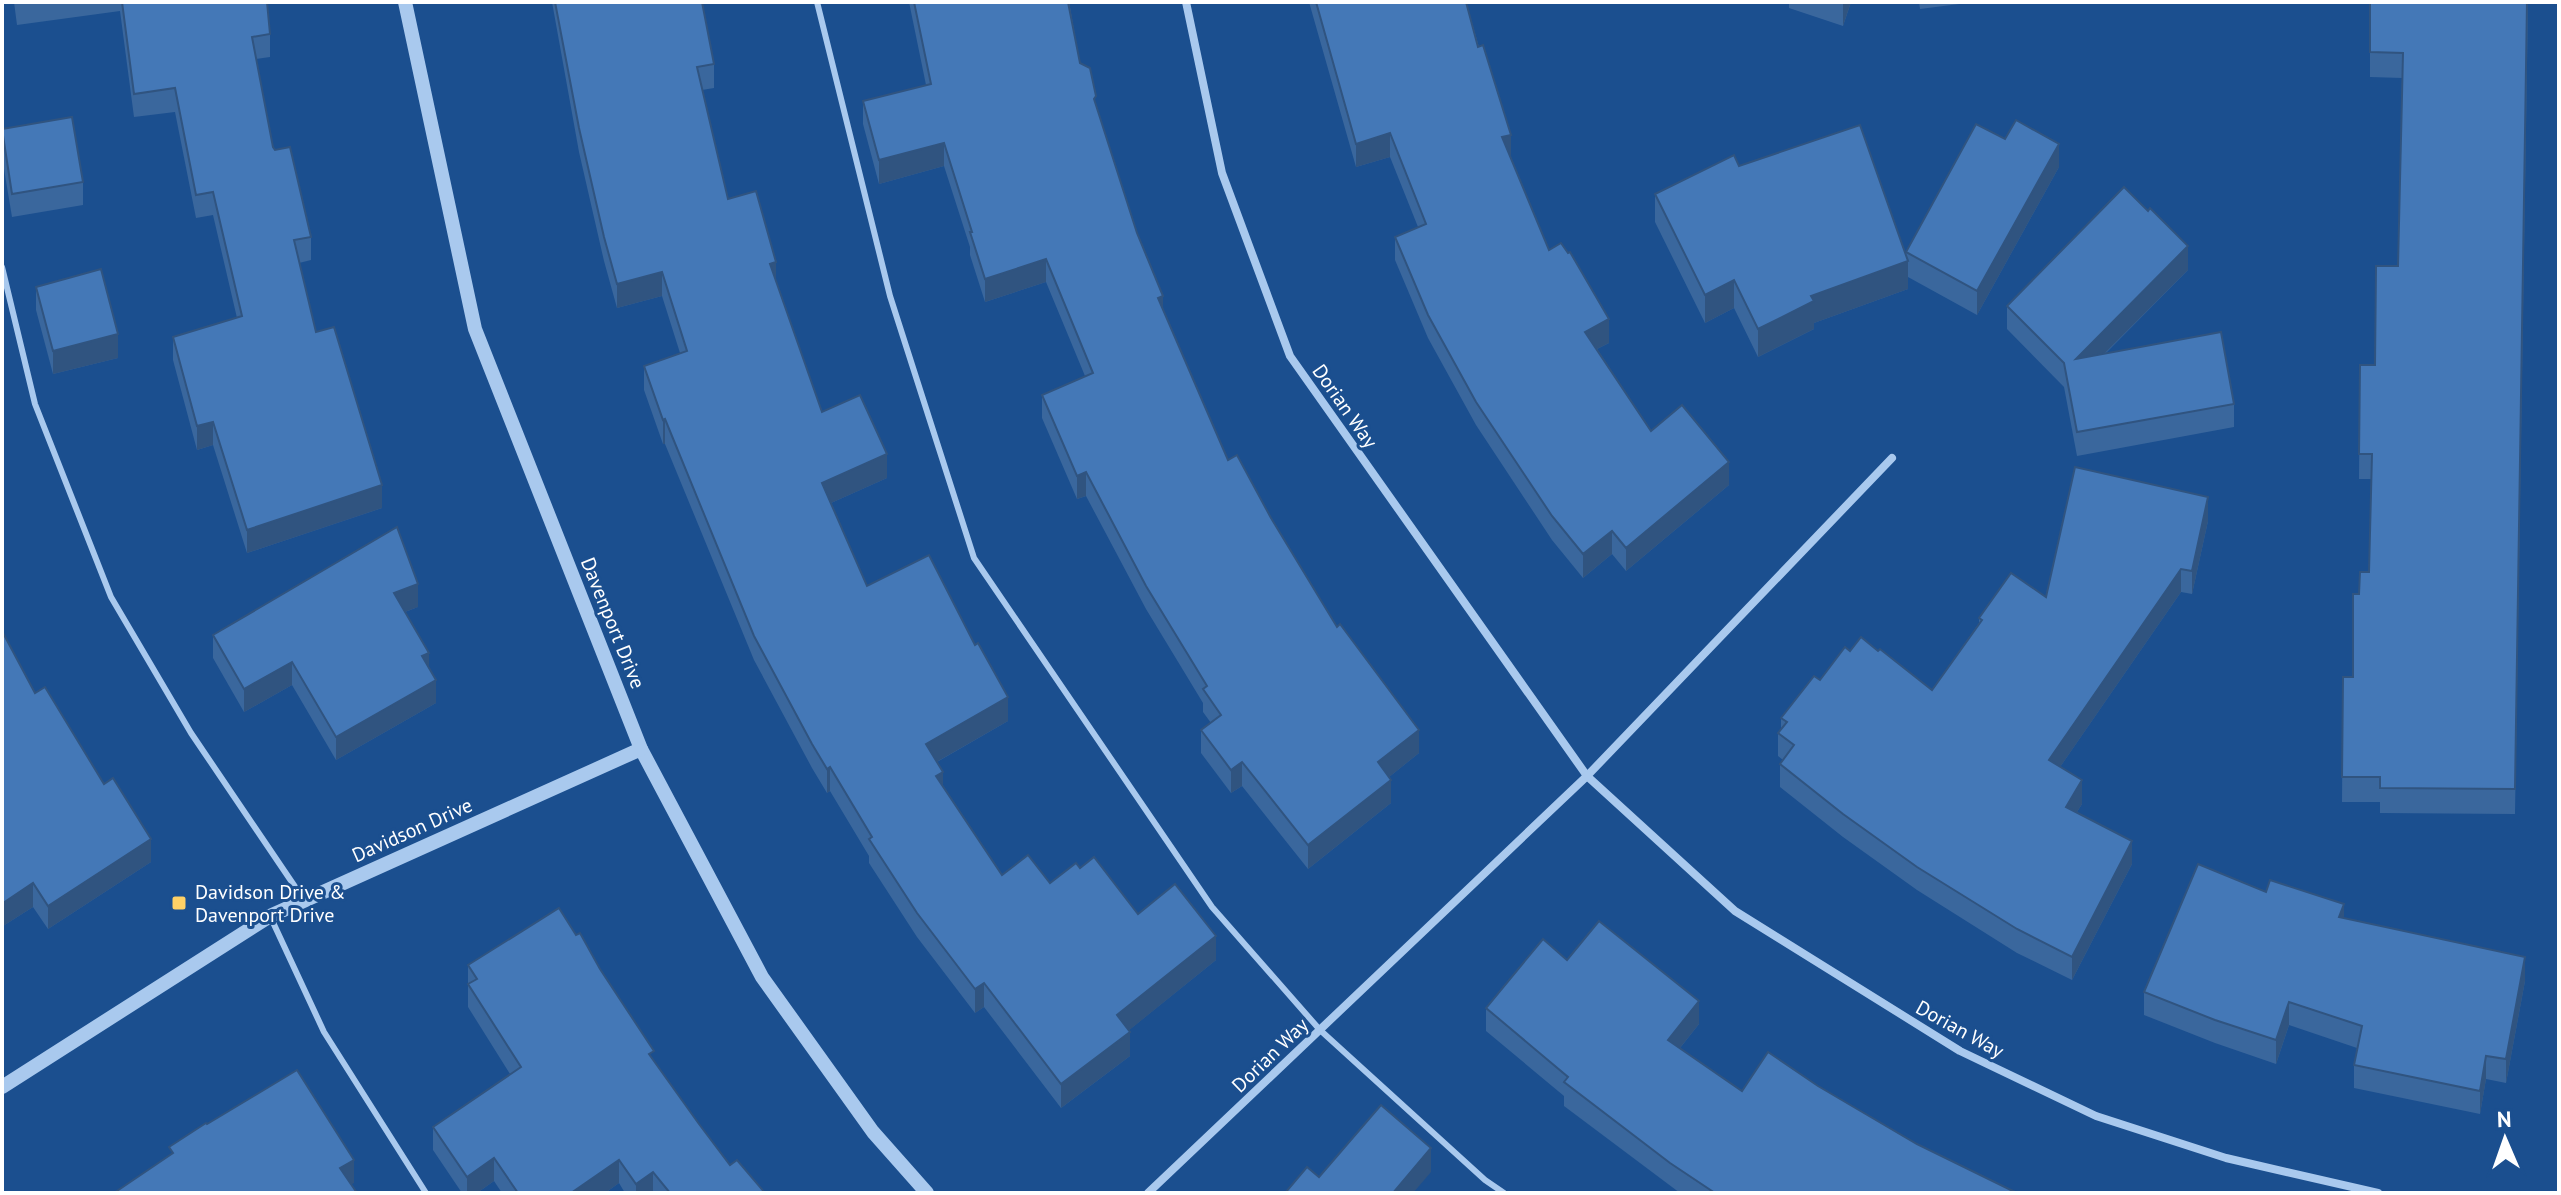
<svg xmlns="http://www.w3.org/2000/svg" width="2561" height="1195" font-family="'PT Sans',sans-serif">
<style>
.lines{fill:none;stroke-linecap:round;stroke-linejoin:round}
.service{stroke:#a9c9ee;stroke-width:6}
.minor{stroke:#a9c9ee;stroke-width:8}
.tertiary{stroke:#a9c9ee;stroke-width:14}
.wall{fill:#3a679d}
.shaded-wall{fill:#305480}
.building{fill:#4478b7;stroke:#305480;stroke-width:2}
.poi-dot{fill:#ffd166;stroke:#1b4f8f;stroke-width:3}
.labels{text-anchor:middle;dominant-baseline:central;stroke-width:6;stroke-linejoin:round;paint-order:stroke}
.street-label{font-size:20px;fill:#fff;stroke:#1b4f8f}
.poi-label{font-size:20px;fill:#fff;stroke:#1b4f8f;text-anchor:start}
</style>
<rect width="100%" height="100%" fill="#1b4f8f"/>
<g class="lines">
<g class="service">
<path d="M 817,2 L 890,296 L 974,558 L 1212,907 L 1320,1030 L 1485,1180 L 1504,1193"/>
<path d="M 2,267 L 35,404 L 111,597 L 191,733 L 304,900"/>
<path d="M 271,918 L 324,1032 L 426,1193"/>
</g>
<g class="minor">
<path d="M 1186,2 L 1222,173 L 1290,356 L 1587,776 L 1735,911 L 1960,1051 L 2096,1116 L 2226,1158 L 2378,1193"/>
<path d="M 1148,1193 L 1587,776 L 1892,458"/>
</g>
<g class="tertiary">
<path d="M 405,2 L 475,329 L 641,749 L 762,977 L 873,1132 L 927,1193"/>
<path d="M 2,1087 L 270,916 L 641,749"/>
</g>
</g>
<g class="wall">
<path d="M 14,2 L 267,2 L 270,34 L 270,57 L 256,59 L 273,147 L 311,237 L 311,260 L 299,263 L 316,332 L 382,508 L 247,553 L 213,445 L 197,450 L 173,360 L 173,337 L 237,318 L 213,215 L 196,218 L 175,112 L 134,117 L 120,11 L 17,25 Z"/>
<path d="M 552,2 L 702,2 L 714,64 L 714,88 L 702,90 L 728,199 L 776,282 L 822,412 L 887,478 L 831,503 L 867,586 L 1008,721 L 937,762 L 943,786 L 1002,875 L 1050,883 L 1080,868 L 1138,914 L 1216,960 L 1129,1030 L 1130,1056 L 1061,1108 L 984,1007 L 975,1013 L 917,937 L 869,863 L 869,856 L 830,791 L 827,793 L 812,768 L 754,660 L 665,444 L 663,444 L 644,390 L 644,366 L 680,353 L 662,296 L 617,308 L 604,261 L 579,152 Z"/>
<path d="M 909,2 L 1069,2 L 1080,63 L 1096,105 L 1137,233 L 1163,309 L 1228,460 L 1271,518 L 1337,627 L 1419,753 L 1389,777 L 1391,803 L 1308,869 L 1242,786 L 1231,793 L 1201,753 L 1201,730 L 1211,723 L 1203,712 L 1203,703 L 1146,609 L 1086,496 L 1077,499 L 1042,418 L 1042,395 L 1085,376 L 1046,282 L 985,302 L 970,255 L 970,247 L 944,166 L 879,184 L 863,124 L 863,101 L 926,85 Z"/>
<path d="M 1309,2 L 1466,2 L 1511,158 L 1549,250 L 1609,343 L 1597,349 L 1651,431 L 1729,485 L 1626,571 L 1612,554 L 1583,578 L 1552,540 L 1476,425 L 1428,338 L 1395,260 L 1395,237 L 1418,227 L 1390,157 L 1356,167 Z"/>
<path d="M 1789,2 L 1851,2 L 1843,26 L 1789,8 Z"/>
<path d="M 1919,2 L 1975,2 L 1920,9 Z"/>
<path d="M 2370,2 L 2528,2 L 2515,814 L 2380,813 L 2380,802 L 2342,802 L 2343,677 L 2353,677 L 2359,594 L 2369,572 L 2371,479 L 2359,479 L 2360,365 L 2375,365 L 2398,266 L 2402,78 L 2370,77 Z"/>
<path d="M 2,129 L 83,182 L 83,205 L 12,217 L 2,157 Z"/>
<path d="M 1739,166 L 1906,255 L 1906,252 L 2059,167 L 1977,315 L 1908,277 L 1908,289 L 1814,323 L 1814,329 L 1758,357 L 1734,308 L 1705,323 L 1655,222 L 1655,194 Z"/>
<path d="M 2188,270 L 2105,354 L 2234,404 L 2234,427 L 2077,456 L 2064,387 L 2007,329 L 2007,306 Z"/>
<path d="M 36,287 L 118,358 L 53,374 L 36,310 Z"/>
<path d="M 2208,521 L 2192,594 L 2181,592 L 2060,767 L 2082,804 L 2077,812 L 2132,864 L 2072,980 L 2017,953 L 1917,890 L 1843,837 L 1780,787 L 1780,764 L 1783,760 L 1778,756 L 1778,733 L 1781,730 L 1781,718 L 1850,651 L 1932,690 L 1979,623 L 1979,618 L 2046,597 Z"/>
<path d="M 418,607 L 405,612 L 429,668 L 436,703 L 336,760 L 292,685 L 244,712 L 213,658 L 213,635 Z"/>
<path d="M 2,631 L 35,693 L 151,862 L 48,929 L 33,907 L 3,926 L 2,924 Z"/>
<path d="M 2266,892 L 2525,981 L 2506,1083 L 2486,1079 L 2480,1114 L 2354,1088 L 2354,1065 L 2357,1048 L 2289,1025 L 2276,1064 L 2215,1043 L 2144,1015 L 2144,992 Z"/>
<path d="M 1567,960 L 1699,1024 L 1680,1048 L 1742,1091 L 1818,1086 L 1917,1144 L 2017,1193 L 1680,1193 L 1564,1106 L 1564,1096 L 1486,1031 L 1486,1008 Z"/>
<path d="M 468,965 L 654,1061 L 699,1124 L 730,1165 L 765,1193 L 625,1193 L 619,1183 L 605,1193 L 502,1193 L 494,1181 L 477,1193 L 462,1193 L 433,1150 L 433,1127 L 510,1074 L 468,1007 Z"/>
</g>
<g class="shaded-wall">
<path d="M 1843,2 L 1851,2 L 1843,26 Z"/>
<path d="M 1390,133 L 1390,157 L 1356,167 L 1356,144 Z"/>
<path d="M 1511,135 L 1511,158 L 1502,137 Z"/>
<path d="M 944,143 L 944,166 L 879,184 L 879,160 Z"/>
<path d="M 2059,144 L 2059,167 L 1977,315 L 1977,291 Z"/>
<path d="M 2188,246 L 2188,270 L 2076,382 L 2076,359 Z"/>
<path d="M 1046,259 L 1046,282 L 985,302 L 985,279 Z"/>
<path d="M 1908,261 L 1908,289 L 1814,323 L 1814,329 L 1758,357 L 1758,329 L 1811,296 Z"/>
<path d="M 776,262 L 776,286 L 770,264 Z"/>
<path d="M 662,272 L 662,296 L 617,308 L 617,284 Z"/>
<path d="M 1734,280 L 1734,308 L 1705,323 L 1705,295 Z"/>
<path d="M 1163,296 L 1163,319 L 1158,298 Z"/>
<path d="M 1609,319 L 1609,343 L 1585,355 L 1585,332 Z"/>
<path d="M 118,334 L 118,358 L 53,374 L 53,351 Z"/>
<path d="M 665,419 L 665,444 L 663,444 L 663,420 Z"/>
<path d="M 213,422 L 213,445 L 197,450 L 197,426 Z"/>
<path d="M 887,454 L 887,478 L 822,507 L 822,483 Z"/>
<path d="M 1729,462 L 1729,485 L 1626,571 L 1626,548 Z"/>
<path d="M 1086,472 L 1086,496 L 1077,499 L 1077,476 Z"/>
<path d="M 382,485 L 382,508 L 247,553 L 247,530 Z"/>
<path d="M 2208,497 L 2208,521 L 2192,594 L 2192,571 Z"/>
<path d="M 1612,531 L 1612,554 L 1583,578 L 1583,554 Z"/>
<path d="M 2181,569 L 2181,592 L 2049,783 L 2049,760 Z"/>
<path d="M 418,584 L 418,607 L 394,616 L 394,593 Z"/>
<path d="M 429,653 L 429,676 L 422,656 Z"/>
<path d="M 292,662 L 292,685 L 244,712 L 244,689 Z"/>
<path d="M 436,680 L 436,703 L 336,760 L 336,737 Z"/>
<path d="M 1008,697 L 1008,721 L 926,768 L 926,744 Z"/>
<path d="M 1419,730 L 1419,753 L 1378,786 L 1378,762 Z"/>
<path d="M 1242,762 L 1242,786 L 1231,793 L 1231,770 Z"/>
<path d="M 830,767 L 830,791 L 827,793 L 827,769 Z"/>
<path d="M 943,772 L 943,796 L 936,776 Z"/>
<path d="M 1391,780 L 1391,803 L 1308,869 L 1308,845 Z"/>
<path d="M 2082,780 L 2082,804 L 2066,830 L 2066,807 Z"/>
<path d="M 151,839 L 151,862 L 48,929 L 48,906 Z"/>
<path d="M 2132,841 L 2132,864 L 2072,980 L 2072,957 Z"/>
<path d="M 33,883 L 33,907 L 3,926 L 3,903 Z"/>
<path d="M 2344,904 L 2344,927 L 2339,917 Z"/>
<path d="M 1216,936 L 1216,960 L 1117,1040 L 1117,1015 Z"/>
<path d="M 2525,957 L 2525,981 L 2506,1083 L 2506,1059 Z"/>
<path d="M 984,983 L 984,1007 L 975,1013 L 975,989 Z"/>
<path d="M 1699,1001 L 1699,1024 L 1668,1063 L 1668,1040 Z"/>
<path d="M 2289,1002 L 2289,1025 L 2276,1064 L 2276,1040 Z"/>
<path d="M 1130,1032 L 1130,1056 L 1061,1108 L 1061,1084 Z"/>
<path d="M 2486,1056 L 2486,1079 L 2480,1114 L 2480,1091 Z"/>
<path d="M 1431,1148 L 1431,1172 L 1413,1193 L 1393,1193 Z"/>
<path d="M 494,1158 L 494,1181 L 477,1193 L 467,1193 L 467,1177 Z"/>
<path d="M 354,1160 L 354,1183 L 340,1191 L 340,1168 Z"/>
<path d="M 619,1160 L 619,1183 L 605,1193 L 571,1193 Z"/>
<path d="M 653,1172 L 653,1193 L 636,1193 L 636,1184 Z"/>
</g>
<g class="building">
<path d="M 122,2 L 267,2 L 270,34 L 252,37 L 273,147 L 275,150 L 290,147 L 311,237 L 294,240 L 316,332 L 334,327 L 382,485 L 247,530 L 213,422 L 197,426 L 173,337 L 242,316 L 213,192 L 196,195 L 175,88 L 134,94 Z"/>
<path d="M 555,2 L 702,2 L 714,64 L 697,67 L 728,199 L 756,191 L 776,262 L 770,264 L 822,412 L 860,395 L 887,454 L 822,483 L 867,586 L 929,555 L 975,645 L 978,643 L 1008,697 L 926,744 L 943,772 L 936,776 L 1002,875 L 1028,855 L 1050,883 L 1076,863 L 1080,868 L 1094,857 L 1138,914 L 1175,884 L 1216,936 L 1117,1015 L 1130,1032 L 1061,1084 L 984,983 L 975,989 L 917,913 L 869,839 L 872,837 L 830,767 L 827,769 L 812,744 L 754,636 L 665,419 L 663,420 L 644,366 L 687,351 L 662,272 L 617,284 L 604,237 L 579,128 Z"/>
<path d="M 914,2 L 1068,2 L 1080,63 L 1090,68 L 1096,96 L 1094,99 L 1137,233 L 1163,296 L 1158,298 L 1228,460 L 1237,455 L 1271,518 L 1337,627 L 1340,624 L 1419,730 L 1378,762 L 1391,780 L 1308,845 L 1242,762 L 1231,770 L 1201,730 L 1221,715 L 1203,689 L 1207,686 L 1146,586 L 1086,472 L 1077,476 L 1042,395 L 1093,373 L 1046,259 L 985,279 L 970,232 L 972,232 L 944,143 L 879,160 L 863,101 L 931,84 Z"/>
<path d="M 1316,2 L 1466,2 L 1478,47 L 1483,45 L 1511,135 L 1502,137 L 1549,250 L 1561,243 L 1568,253 L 1570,252 L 1609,319 L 1585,332 L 1651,431 L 1682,405 L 1729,462 L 1626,548 L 1612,531 L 1583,554 L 1552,516 L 1476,402 L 1428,315 L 1395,237 L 1426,224 L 1390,133 L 1356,144 Z"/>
<path d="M 2370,2 L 2527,2 L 2515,789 L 2380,788 L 2380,777 L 2342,777 L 2343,677 L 2353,677 L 2353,594 L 2359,594 L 2360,572 L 2369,572 L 2372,454 L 2359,454 L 2360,365 L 2375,365 L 2376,266 L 2398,266 L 2403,53 L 2370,52 Z"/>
<path d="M 72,117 L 83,182 L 12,194 L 2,129 Z"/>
<path d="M 2016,120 L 2059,144 L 1977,291 L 1906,252 L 1976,124 L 2005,139 Z"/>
<path d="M 1860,125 L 1908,261 L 1811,296 L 1814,301 L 1758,329 L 1734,280 L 1705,295 L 1655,194 L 1734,155 L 1739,166 Z"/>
<path d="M 2124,187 L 2148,211 L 2150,208 L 2188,246 L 2076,359 L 2221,332 L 2234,404 L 2077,432 L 2064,363 L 2007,306 Z"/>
<path d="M 101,269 L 118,334 L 53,351 L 36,287 Z"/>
<path d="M 2075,467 L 2208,497 L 2192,571 L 2181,569 L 2049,760 L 2082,780 L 2066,807 L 2132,841 L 2072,957 L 2017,929 L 1917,867 L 1843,814 L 1780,764 L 1794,745 L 1778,733 L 1787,722 L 1781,718 L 1814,676 L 1820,680 L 1845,647 L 1850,651 L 1861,637 L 1878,651 L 1880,649 L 1932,690 L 1982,620 L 1979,618 L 2011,573 L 2046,597 Z"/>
<path d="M 397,527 L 418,584 L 394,593 L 429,653 L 422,656 L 436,680 L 336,737 L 292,662 L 244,689 L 213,635 Z"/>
<path d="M 2,631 L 35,693 L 45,687 L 104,784 L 113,778 L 151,839 L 48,906 L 33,883 L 3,903 L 2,900 Z"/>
<path d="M 2198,864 L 2266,892 L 2270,880 L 2344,904 L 2339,917 L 2525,957 L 2506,1059 L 2486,1056 L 2480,1091 L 2354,1065 L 2362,1026 L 2289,1002 L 2276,1040 L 2215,1020 L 2144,992 Z"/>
<path d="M 559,908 L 576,935 L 580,933 L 600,969 L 654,1051 L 649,1054 L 699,1124 L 730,1165 L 737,1160 L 765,1193 L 670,1193 L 653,1172 L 636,1184 L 619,1160 L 571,1193 L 518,1193 L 494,1158 L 467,1177 L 433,1127 L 521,1067 L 468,984 L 477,979 L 468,965 Z"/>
<path d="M 1599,921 L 1699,1001 L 1668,1040 L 1742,1091 L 1768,1052 L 1818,1086 L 1917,1144 L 2017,1193 L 1715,1193 L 1670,1163 L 1564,1082 L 1568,1077 L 1486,1008 L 1543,939 L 1567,960 Z"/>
<path d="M 297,1070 L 354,1160 L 340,1168 L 357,1193 L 114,1193 L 173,1153 L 169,1147 L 206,1123 L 207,1124 Z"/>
<path d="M 1381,1105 L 1431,1148 L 1393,1193 L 1285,1193 L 1307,1167 L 1319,1177 Z"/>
</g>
<rect class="poi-dot" x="171" y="895" width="16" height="16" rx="4"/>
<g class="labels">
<g class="street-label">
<text transform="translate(1345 406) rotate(55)">Dorian Way</text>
<text transform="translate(613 623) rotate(68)">Davenport Drive</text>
<text transform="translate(412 830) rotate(-24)">Davidson Drive</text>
<text transform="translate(1960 1029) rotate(29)">Dorian Way</text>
<text transform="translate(1270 1055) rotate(-44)">Dorian Way</text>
</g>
<g class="poi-label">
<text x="195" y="892">Davidson Drive &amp;<tspan x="195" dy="23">Davenport Drive</tspan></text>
</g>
</g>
<rect width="2561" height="1195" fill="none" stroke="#ffffff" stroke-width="8"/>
<g transform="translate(2505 1139) rotate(358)" stroke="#1b4f8f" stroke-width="6" paint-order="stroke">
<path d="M0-6L14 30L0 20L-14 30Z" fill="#ffffff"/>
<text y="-12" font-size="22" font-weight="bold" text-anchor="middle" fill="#ffffff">N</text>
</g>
</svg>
